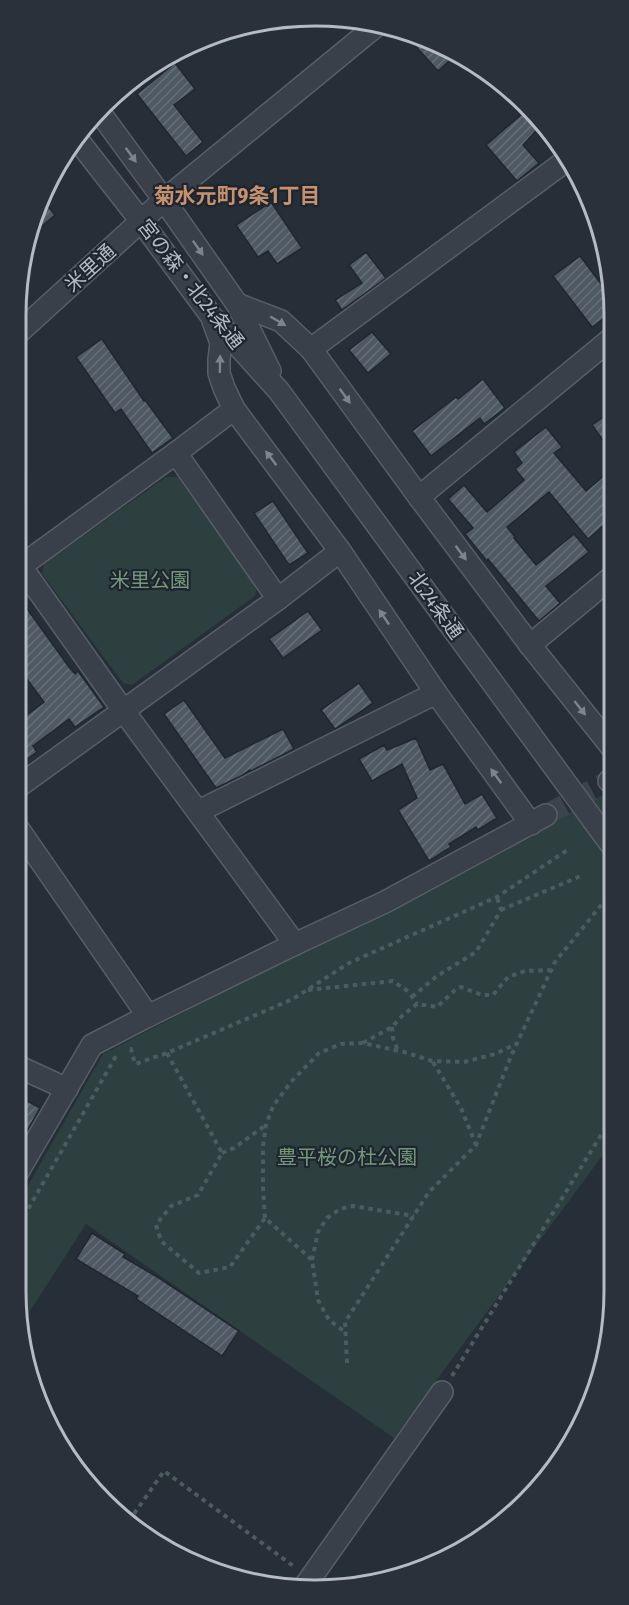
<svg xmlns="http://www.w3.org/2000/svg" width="629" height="1605" font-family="'Fira Sans Condensed','Noto Sans JP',sans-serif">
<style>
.green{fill:#2d3f3f}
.building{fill:url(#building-hatch);stroke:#202730;stroke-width:1.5}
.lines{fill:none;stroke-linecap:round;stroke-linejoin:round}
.minor-tunnel{stroke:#3b434d;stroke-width:21;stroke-dasharray:21 10;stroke-linecap:butt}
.minor-casing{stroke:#575e67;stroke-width:24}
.path{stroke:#4c5c5e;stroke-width:4;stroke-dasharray:4.5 4.5;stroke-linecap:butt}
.minor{stroke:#394049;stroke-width:21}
.minor-bridge-casing{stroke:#575e67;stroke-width:24;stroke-linecap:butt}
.minor-bridge{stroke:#394049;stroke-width:21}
.oneway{fill:#7d848d}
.labels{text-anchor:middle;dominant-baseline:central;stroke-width:4.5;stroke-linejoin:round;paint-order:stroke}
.street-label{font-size:20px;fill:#b4bbc5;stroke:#1e252e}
.park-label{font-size:20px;fill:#75987c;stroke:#1e252e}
.neighbourhood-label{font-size:21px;font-weight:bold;fill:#c6916e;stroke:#1e252e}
.rim{fill:none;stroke:#b4bbc5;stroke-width:3}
</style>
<defs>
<pattern id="building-hatch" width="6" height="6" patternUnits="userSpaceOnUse" patternTransform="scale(1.5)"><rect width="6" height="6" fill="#4e5964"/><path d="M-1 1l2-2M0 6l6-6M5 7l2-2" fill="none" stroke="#656f79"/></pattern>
</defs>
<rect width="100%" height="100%" fill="#262e38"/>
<g class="green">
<path d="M 166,477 L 178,477 L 257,586 L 255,596 L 132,685 L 123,683 L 42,574 L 44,564 Z"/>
<path d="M 613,790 L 614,1140 L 394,1438 L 86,1224 L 21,1325 L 15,1290 L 15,1208 L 103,1054 Z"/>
</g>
<g class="building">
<path d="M 401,30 L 410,31 L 457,54 L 438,71 Z"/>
<path d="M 175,63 L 195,89 L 174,105 L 203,142 L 186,156 L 137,94 Z"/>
<path d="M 529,108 L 540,117 L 543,123 L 523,145 L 539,163 L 517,181 L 486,145 Z"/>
<path d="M 42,199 L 55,215 L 28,238 L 31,219 Z"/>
<path d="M 271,202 L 302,248 L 277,264 L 268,251 L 258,257 L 236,225 Z"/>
<path d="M 366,252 L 386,278 L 342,310 L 335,300 L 362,283 L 349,265 Z"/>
<path d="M 580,256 L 611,297 L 611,313 L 592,327 L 553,276 Z"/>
<path d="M 372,332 L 391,354 L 368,373 L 349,350 Z"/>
<path d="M 102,339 L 144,401 L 145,400 L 173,438 L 152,453 L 121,409 L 115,413 L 76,357 Z"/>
<path d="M 483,379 L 505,408 L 484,424 L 480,418 L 431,456 L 412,431 L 456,397 L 458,399 Z"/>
<path d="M 605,416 L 612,425 L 612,453 L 592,425 Z"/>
<path d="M 546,427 L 562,447 L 554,453 L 586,491 L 612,469 L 612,518 L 588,539 L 549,492 L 507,527 L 515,537 L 514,538 L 536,565 L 574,534 L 589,552 L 546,586 L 560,603 L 539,621 L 488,559 L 487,561 L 465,534 L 473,528 L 448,499 L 464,485 L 487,512 L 524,480 L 515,469 L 522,463 L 514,452 Z"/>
<path d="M 273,501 L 308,553 L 289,565 L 254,513 Z"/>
<path d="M 15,592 L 69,667 L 75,674 L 78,671 L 104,707 L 75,727 L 69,719 L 33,746 L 37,752 L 15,768 L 15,721 L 16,723 L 44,702 L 15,663 Z"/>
<path d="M 308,611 L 322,630 L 283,658 L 269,639 Z"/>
<path d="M 359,683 L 373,703 L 335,729 L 321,710 Z"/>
<path d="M 184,700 L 225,758 L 283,729 L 294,749 L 251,771 L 250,770 L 241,776 L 216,788 L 164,714 Z"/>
<path d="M 416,738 L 430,770 L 443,764 L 465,804 L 482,794 L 497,818 L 478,830 L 476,827 L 449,844 L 451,847 L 429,861 L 398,810 L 417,798 L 402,764 L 372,781 L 359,759 L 384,745 L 387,750 Z"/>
<path d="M 15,1094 L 40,1108 L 27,1131 L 15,1125 Z"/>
<path d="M 92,1233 L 125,1254 L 123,1257 L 159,1278 L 239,1331 L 222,1356 L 136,1299 L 138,1296 L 76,1259 Z"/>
</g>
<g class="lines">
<path class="minor-tunnel" d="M 546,815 L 609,781"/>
<defs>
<g id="minor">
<path d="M 98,110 L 164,200 L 237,304 L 270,371"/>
<path d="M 77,139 L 141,221 L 212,317 L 279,391 L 593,820"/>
<path d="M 237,304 L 281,321 L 311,349 L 419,497 L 530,645 L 613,749"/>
<path d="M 213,321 L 221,343 L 219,359 L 219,373 L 224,388 L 234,409 L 340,551 L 436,693 L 531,824"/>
<path d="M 15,336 L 164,200 L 376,26"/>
<path d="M 311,349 L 567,160"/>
<path d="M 176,453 L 278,599"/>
<path d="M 419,497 L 612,338"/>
<path d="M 15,558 L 123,710 L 295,944"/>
<path d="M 21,566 L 176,453 L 234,409"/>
<path d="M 530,645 L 612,577"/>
<path d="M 609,781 L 613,779"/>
<path d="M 15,789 L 278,599 L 340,551"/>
<path d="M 199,811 L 436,693"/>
<path d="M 15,824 L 148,1016"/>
<path d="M 15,1065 L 67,1089"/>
<path d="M 15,1177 L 92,1045 L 148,1016 L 295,944 L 385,902 L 546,815"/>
<path d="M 305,1586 L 442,1392"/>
</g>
</defs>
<use href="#minor" class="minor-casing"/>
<g class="path">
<path d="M 501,910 L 583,875"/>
<path d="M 308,990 L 393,981 L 409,992 L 417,1004"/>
<path d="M 412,997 L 437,976 L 476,952 L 501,910 L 497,897"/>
<path d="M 392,1027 L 393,1038 L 398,1051"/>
<path d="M 363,1043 L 392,1027 L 402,1016 L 417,1004 L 437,1007 L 454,991 L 461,987 L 482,995 L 493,995 L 508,977 L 525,971 L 551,970"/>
<path d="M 130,1049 L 131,1049 L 135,1064 L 167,1053 L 293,999 L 349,963 L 497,897 L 569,849"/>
<path d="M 167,1053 L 222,1153 L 198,1195 L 171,1206 L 156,1225 L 161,1241 L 199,1273 L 230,1267 L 265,1218 L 312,1260 L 318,1300 L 329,1320 L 345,1332"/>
<path d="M 433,1062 L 461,1108 L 476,1145"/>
<path d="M 222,1153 L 234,1148 L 266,1125"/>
<path d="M 265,1218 L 263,1188 L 263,1146 L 266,1125 L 273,1106 L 291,1082 L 319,1053 L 341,1044 L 363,1043 L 404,1052 L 432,1061 L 464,1062 L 495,1054 L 516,1044"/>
<path d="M 15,1232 L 116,1056"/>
<path d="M 312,1260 L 318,1232 L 327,1218 L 340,1209 L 353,1206 L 414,1216"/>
<path d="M 347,1363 L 345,1322 L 429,1192 L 476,1145 L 511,1056 L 555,962 L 602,904"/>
<path d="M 452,1376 L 614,1114"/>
<path d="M 129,1521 L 164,1471 L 296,1568"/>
</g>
<use href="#minor" class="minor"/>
<defs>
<path id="minor-bridge" d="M 593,820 L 613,847"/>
</defs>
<use href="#minor-bridge" class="minor-bridge-casing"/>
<use href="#minor-bridge" class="minor-bridge"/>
</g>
<defs><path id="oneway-solid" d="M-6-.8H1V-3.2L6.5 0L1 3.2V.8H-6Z" transform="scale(1.5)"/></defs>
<g class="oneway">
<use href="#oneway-solid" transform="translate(131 155) rotate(54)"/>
<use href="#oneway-solid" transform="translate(198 248) rotate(55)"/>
<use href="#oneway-solid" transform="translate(278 321) rotate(30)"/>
<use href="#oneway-solid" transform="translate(220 364) rotate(-89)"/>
<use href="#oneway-solid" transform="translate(345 396) rotate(54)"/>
<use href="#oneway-solid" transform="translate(271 458) rotate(-127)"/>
<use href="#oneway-solid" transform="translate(461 553) rotate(53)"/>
<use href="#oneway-solid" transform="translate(384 617) rotate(-124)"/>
<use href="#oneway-solid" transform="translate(580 708) rotate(52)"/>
<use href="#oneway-solid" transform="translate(496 776) rotate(-126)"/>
</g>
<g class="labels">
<g class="street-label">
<text transform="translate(90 268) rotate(-42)">米里通</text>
<text transform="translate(191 284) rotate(52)">宮の森・北24条通</text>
<text transform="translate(436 605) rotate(54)">北24条通</text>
</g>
<g class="park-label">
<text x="150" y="580">米里公園</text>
<text x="347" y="1157">豊平桜の杜公園</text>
</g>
<g class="neighbourhood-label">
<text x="237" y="196">菊水元町9条1丁目</text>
</g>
</g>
<path d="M0 0H629V1605H0ZM315 26H315A289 289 0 0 1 604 315V1291A289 289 0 0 1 315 1580H315A289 289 0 0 1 26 1291V315A289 289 0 0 1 315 26Z" fill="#2a313a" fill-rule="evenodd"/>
<path class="rim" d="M315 26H315A289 289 0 0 1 604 315V1291A289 289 0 0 1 315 1580H315A289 289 0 0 1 26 1291V315A289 289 0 0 1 315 26Z"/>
</svg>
